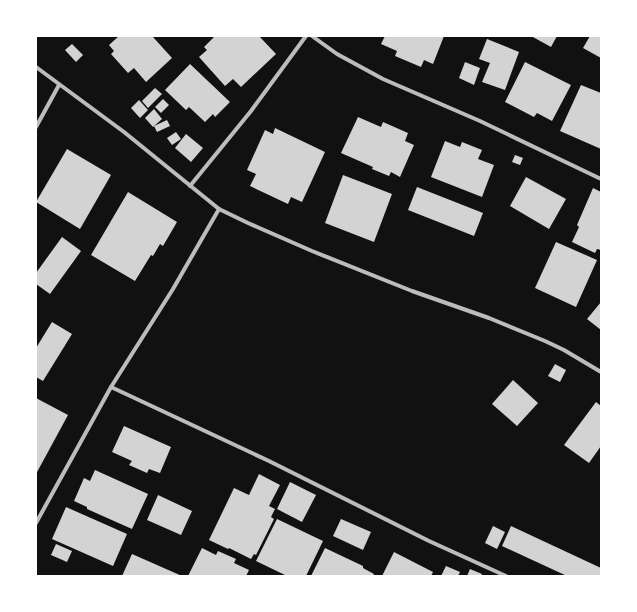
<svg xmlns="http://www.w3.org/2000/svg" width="637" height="612" font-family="'Varela Round',sans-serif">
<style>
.building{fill:#d3d3d3}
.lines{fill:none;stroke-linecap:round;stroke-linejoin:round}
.minor{stroke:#bcbcbc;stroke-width:4}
</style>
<rect width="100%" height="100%" fill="#111"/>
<g class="building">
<path d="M 119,36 L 153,36 L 153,37 L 172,58 L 146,82 L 134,68 L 128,73 L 111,54 L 114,51 L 109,45 Z"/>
<path d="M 215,36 L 259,36 L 276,54 L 241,87 L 233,79 L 225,86 L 199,57 L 207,50 L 204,47 Z"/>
<path d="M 385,36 L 444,36 L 433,64 L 424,60 L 421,67 L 395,56 L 397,51 L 381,44 Z"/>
<path d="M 531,36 L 557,36 L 551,47 Z"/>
<path d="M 590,36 L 601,36 L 601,58 L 583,48 Z"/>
<path d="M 487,39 L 519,52 L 505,90 L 482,82 L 490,63 L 479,59 Z"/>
<path d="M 72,44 L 83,55 L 76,62 L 65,50 Z"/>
<path d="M 465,62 L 480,68 L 474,85 L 459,78 Z"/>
<path d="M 525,62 L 571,85 L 552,121 L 537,113 L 534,117 L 505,102 Z"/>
<path d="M 190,64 L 230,102 L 215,117 L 213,114 L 205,122 L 189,107 L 186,110 L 165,90 Z"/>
<path d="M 581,85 L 601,93 L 601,149 L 560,131 Z"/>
<path d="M 155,88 L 162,94 L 148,108 L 142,101 Z"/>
<path d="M 163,99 L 169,105 L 161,113 L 155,107 Z"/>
<path d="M 139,100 L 148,110 L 140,118 L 131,108 Z"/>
<path d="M 154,109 L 162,119 L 153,127 L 145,118 Z"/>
<path d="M 358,117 L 381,127 L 383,122 L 408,133 L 405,141 L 414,145 L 400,177 L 391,172 L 389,176 L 372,169 L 373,167 L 341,153 Z"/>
<path d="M 167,120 L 170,126 L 157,132 L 154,126 Z"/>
<path d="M 275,128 L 325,152 L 302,202 L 291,197 L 288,204 L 250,186 L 256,174 L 247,170 L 265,130 L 273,134 Z"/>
<path d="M 176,132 L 181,139 L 172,145 L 167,138 Z"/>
<path d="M 186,134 L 203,148 L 191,162 L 175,148 Z"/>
<path d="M 445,141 L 460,147 L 462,142 L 482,150 L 478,159 L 494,165 L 482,197 L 431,177 Z"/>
<path d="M 67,149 L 111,175 L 80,229 L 36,202 Z"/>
<path d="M 515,155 L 523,158 L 520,165 L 512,162 Z"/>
<path d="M 343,175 L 392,194 L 374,242 L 325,223 Z"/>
<path d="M 526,177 L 566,199 L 549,229 L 510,206 Z"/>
<path d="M 417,187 L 483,213 L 474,236 L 408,210 Z"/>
<path d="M 593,188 L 601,192 L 601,250 L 597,249 L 595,253 L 572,242 L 579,227 L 577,225 Z"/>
<path d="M 128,192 L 177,222 L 163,246 L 160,244 L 153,256 L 151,255 L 135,281 L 91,255 Z"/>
<path d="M 62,237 L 81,251 L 50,294 L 36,284 L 36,273 Z"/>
<path d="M 556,242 L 597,260 L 576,307 L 535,288 Z"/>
<path d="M 601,302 L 601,330 L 587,319 Z"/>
<path d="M 52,322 L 72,334 L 43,381 L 36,377 L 36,348 Z"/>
<path d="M 555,364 L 566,370 L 560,382 L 548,376 Z"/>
<path d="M 513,380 L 538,403 L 517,426 L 492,404 Z"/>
<path d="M 36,398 L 68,415 L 36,474 Z"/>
<path d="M 596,402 L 601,406 L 601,446 L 589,463 L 564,445 Z"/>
<path d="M 124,426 L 171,447 L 160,473 L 149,469 L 147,473 L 129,465 L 132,461 L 112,452 Z"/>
<path d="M 95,470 L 148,494 L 132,529 L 87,509 L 87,507 L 74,501 L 84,478 L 90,481 Z"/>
<path d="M 259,474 L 280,485 L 269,506 L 275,509 L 271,517 L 274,519 L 256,555 L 254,554 L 251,559 L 229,548 L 228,549 L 209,540 L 234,488 L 249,495 Z"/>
<path d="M 290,482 L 316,495 L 302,522 L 277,509 Z"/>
<path d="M 158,495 L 192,511 L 181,535 L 147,520 Z"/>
<path d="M 66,507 L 127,534 L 113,566 L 52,539 Z"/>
<path d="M 277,519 L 323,541 L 306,576 L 287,576 L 256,561 Z"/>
<path d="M 341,519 L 371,532 L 363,550 L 333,536 Z"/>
<path d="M 493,526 L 505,532 L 497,549 L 485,543 Z"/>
<path d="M 511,526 L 601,568 L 601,576 L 567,576 L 502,546 Z"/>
<path d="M 56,544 L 72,551 L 67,562 L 51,555 Z"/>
<path d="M 202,548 L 216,555 L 218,551 L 236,559 L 234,563 L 249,570 L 246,576 L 188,576 Z"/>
<path d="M 325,548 L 363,566 L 363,568 L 374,574 L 373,576 L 311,576 Z"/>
<path d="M 394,552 L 433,572 L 431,576 L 382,576 Z"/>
<path d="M 132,554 L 182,576 L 122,576 Z"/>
<path d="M 446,566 L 460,572 L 458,576 L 441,576 Z"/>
<path d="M 470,569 L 482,574 L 481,576 L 467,576 Z"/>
</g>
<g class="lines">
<g class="minor">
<path d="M 312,36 L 337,54 L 383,79 L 480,121 L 601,179"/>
<path d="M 36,67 L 124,132 L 219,209 L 248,223 L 312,251 L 412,291 L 489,318 L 545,341 L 564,350 L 601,372"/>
<path d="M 36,127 L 59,85"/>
<path d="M 190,186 L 251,111 L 306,36"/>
<path d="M 111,387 L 269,461 L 429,541 L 506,576"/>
<path d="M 36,523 L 111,387 L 173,289 L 219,209"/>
</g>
</g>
<rect width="637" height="612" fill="none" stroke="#ffffff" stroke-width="74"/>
</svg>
